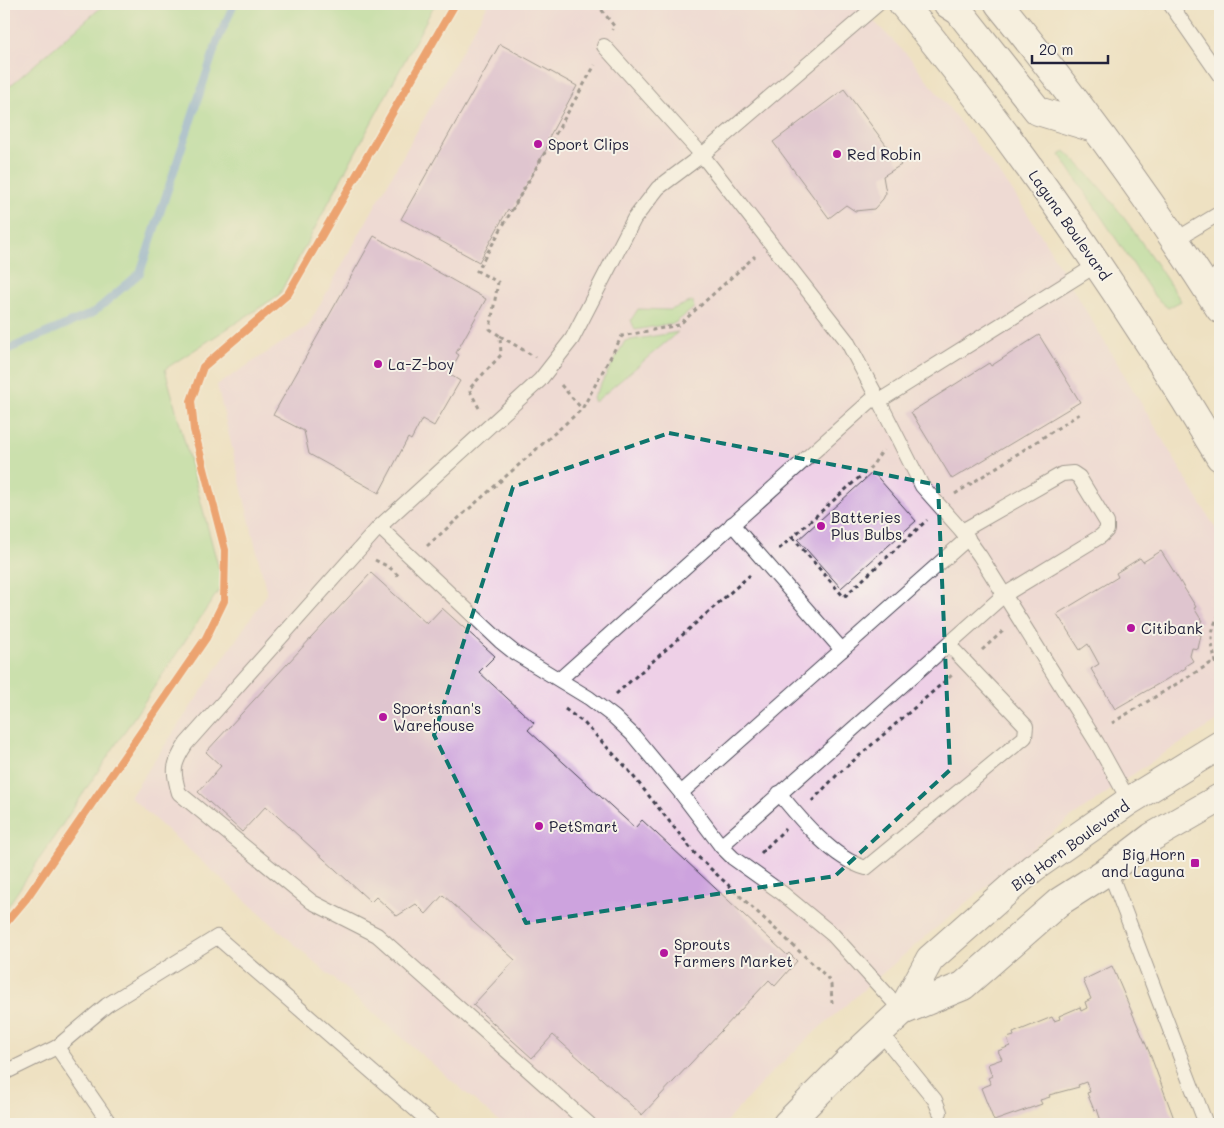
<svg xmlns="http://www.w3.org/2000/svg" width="1224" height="1128" font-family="Mali,sans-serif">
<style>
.built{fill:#eed0e7}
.green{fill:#9fdd92;stroke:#608066}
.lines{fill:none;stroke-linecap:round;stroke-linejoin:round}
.stream{stroke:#67a0d6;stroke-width:8}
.building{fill:#cda3de}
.service-casing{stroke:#413f4f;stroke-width:16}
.secondary-casing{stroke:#413f4f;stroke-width:30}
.primary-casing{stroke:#413f4f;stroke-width:30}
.path{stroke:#413f4f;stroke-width:3;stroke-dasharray:4 4;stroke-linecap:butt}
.service{stroke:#fff;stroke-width:14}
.secondary{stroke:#fff;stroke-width:28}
.primary{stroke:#fff;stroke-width:28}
.cycleway-casing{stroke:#f7f3e8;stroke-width:11}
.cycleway{stroke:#e8590c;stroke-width:8}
.marked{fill:none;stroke:#0f766e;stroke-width:4;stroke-dasharray:10 6;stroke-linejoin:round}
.poi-dot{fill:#b5179e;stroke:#f7f3e8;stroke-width:2}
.labels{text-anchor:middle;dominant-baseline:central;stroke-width:4;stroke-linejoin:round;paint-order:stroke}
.poi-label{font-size:15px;fill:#22223b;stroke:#f7f3e8;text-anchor:start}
.street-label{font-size:15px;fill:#22223b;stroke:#f7f3e8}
</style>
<rect width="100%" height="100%" fill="#f7f3e8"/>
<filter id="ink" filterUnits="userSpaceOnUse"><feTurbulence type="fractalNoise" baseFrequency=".02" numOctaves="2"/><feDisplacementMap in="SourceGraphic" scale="10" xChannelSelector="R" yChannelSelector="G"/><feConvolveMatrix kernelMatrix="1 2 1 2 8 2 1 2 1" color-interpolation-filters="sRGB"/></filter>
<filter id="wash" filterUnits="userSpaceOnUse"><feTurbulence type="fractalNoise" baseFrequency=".0096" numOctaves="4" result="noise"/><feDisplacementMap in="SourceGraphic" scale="20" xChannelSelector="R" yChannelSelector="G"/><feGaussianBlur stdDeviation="1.12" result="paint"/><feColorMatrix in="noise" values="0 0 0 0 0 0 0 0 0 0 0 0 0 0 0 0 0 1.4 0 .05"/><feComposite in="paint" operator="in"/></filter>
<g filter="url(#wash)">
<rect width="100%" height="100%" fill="#eee1c2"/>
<g class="built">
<path d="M 4,4 L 105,4 L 4,91 Z"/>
<path d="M 488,4 L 857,4 L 911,59 L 1009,186 L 1035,225 L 1220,536 L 1220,720 L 1158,757 L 1065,822 L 920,941 L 817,1030 L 769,1075 L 724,1124 L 502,1124 L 320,967 L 130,797 L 267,594 L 217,385 L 308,326 Z"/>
</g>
<g class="green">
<path d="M 105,4 L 435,4 L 279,295 L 165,369 L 223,584 L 4,912 L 4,91 Z"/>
<path d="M 1065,151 C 1112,194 1146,249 1181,301 L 1168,308 L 1155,297 L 1060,155 Z"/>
<path d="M 693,301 L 694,308 L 675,323 L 635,330 L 631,320 L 638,309 L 670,310 Z"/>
<path d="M 678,332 L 595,402 L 593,398 L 625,341 Z"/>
</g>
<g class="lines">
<path class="stream" d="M 4,351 L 93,313 L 140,273 L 217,42 L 234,4"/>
</g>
<g id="blocks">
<g class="building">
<path d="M 500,44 L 577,86 L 548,139 L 551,141 L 511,212 L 508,209 L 479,262 L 401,219 Z"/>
<path d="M 844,89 L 901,165 L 883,176 L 886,193 L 883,199 L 874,209 L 855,211 L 846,205 L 829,218 L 773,142 Z"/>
<path d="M 374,236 L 486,299 L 456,353 L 459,355 L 449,374 L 460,381 L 434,426 L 422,419 L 411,440 L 408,438 L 379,493 L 309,454 L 304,431 L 273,415 Z"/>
<path d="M 1039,335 L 1080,402 L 952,479 L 911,412 L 989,363 L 991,366 Z"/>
<path d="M 873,472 L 916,521 L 841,588 L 798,540 Z"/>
<path d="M 1161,551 L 1196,607 L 1194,608 L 1202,621 L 1198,623 L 1196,633 L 1201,635 L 1198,649 L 1192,648 L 1190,656 L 1193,661 L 1185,666 L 1186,668 L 1115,709 L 1091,669 L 1099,664 L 1088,644 L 1080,650 L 1057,614 L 1118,577 L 1116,573 L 1140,558 L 1143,562 Z"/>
<path d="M 371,573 L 427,624 L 442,608 L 495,656 L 479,672 L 534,723 L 528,730 L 635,828 L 642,820 L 787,955 L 789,953 L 797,961 L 775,986 L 769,980 L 642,1115 L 553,1035 L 532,1058 L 473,1005 L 515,960 L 443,895 L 426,914 L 416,904 L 397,916 L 376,897 L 371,902 L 266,806 L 242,832 L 198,792 L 221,766 L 206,752 Z"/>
<path d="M 1112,966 L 1150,1054 L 1176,1124 L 1102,1124 L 1097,1109 L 1094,1110 L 1087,1093 L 1090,1092 L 1086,1082 L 1078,1085 L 1079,1087 L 1049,1095 L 1050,1097 L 1040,1100 L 1042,1104 L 994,1121 L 981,1088 L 991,1084 L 988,1078 L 992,1076 L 988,1064 L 1002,1059 L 998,1051 L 1010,1046 L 1007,1038 L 1014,1036 L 1013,1033 L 1052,1017 L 1054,1021 L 1060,1019 L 1059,1016 L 1080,1007 L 1081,1011 L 1087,1008 L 1085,1002 L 1091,999 L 1083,980 Z"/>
</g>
</g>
</g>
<g filter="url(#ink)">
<use href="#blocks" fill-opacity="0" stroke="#413f4f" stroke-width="1"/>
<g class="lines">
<defs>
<g id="service">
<path d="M 1170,4 L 1220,76"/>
<path d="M 604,46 L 702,155 L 847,341 L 879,401"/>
<path d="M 1175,240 L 1220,213"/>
<path d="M 1098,264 L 879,401 L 922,486 L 962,531 L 980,556 L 1097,743 L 1129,801"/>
<path d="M 1207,288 L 1220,271"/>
<path d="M 732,524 L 842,650"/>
<path d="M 379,527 L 500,641 L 515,653 L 589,698 L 614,717 L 633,735 L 681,793 L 721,846 L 733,858 L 782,893 L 833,935 L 902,1011"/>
<path d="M 560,679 L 876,396"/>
<path d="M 681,793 L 968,538"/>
<path d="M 779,793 C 800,819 833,859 866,868 L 1025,737 L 1026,726 L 949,645"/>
<path d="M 721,846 L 1004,595 L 1101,536 L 1107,530 L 1107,523 L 1079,477 L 1073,473 L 1062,474 L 962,531"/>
<path d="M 1109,870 L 1206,1124"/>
<path d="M 880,1032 L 935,1100 L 940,1112"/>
<path d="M 57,1047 L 110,1124"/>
<path d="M 4,1073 L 57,1047 L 107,1005 L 217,937 L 432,1124"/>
<path d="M 589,1124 L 377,935 L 312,902 L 179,793 C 172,770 173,764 186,744 L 379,527 L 540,380 L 572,339 L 634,219 L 658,188 L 702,155 L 878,4"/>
</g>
<g id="secondary">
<path d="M 902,1011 L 963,986 L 1059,902 L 1109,870 L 1152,837 L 1220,798"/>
<path d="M 787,1124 L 854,1056 L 902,1011 L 930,959 L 1033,868 L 1129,801 L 1220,745"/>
</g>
<g id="primary">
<path d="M 903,4 C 1021,146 1125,299 1220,457"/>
<path d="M 948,4 L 959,11 L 1038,111 L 1094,128"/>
<path d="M 999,4 C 1078,101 1153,203 1220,309"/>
</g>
</defs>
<use href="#service" class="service-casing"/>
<use href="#secondary" class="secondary-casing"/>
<use href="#primary" class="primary-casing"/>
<g class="path">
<path d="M 606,4 L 601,9 L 614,26 L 612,30"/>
<path d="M 500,336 L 535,357"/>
<path d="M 561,385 L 582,409"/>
<path d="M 479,408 L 469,389 L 501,355 L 500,336 L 490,329 L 498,282 L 477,271 L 595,65"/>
<path d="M 955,494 L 1081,413"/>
<path d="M 792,537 L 844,597 L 927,520"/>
<path d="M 427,546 L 582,409 L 622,336 L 679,325 L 755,256"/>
<path d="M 779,549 L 872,466 L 883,450"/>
<path d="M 375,560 L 389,567 L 401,578"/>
<path d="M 1220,614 C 1207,632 1212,653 1220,673"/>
<path d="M 982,650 L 1003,631"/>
<path d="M 616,694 L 750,575"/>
<path d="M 565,709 L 584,723 L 625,766 L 697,856 L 827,977 L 831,985 L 832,1003"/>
<path d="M 1112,723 L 1216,660"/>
<path d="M 812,801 L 837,775 L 952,675"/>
<path d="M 761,853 L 785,829"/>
</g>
<use href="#service" class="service"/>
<use href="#secondary" class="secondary"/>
<use href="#primary" class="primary"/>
<defs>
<path id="cycleway" d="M 4,925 L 26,899 L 206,638 L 224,601 L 225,550 L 194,430 L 191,401 L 203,367 L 288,294 L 455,4"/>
</defs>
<use href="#cycleway" class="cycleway-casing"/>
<use href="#cycleway" class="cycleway"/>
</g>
</g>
<path d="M0 0H1224V1128H0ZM 669,433 L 938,485 L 950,770 L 835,876 L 526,923 L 434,735 L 513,487 Z" fill="#eee1c2" fill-opacity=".55" fill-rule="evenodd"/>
<path class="marked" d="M 669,433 L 938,485 L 950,770 L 835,876 L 526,923 L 434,735 L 513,487 Z"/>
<g class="poi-dot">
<circle cx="538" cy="144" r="5"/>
<circle cx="837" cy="154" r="5"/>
<circle cx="378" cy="364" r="5"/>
<circle cx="821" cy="526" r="5"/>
<circle cx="1131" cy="628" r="5"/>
<circle cx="383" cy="717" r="5"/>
<circle cx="539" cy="826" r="5"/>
<rect x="1190" y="858" width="10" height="10" rx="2.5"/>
<circle cx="664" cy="953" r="5"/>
</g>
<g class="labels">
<g class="poi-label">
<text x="548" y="144">Sport Clips</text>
<text x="847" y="154">Red Robin</text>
<text x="388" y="364">La-Z-boy</text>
<text x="831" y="517">Batteries<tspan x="831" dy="17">Plus Bulbs</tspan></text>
<text x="1141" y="628">Citibank</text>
<text x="393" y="708">Sportsman's<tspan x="393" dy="17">Warehouse</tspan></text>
<text x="549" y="826">PetSmart</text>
<text x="1185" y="854" text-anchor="end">Big Horn<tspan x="1185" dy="17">and Laguna</tspan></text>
<text x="674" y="944">Sprouts<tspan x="674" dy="17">Farmers Market</tspan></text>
</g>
<g class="street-label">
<text transform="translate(1070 225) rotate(55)">Laguna Boulevard</text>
<text transform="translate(1070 845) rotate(-36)">Big Horn Boulevard</text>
</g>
</g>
<rect width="1224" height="1128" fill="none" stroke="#f7f3e8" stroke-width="20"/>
<path d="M1032 55v8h76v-8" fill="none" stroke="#22223b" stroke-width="2.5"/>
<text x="1039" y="55" font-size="15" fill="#22223b" stroke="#f7f3e8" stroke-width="4" paint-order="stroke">20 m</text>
</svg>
